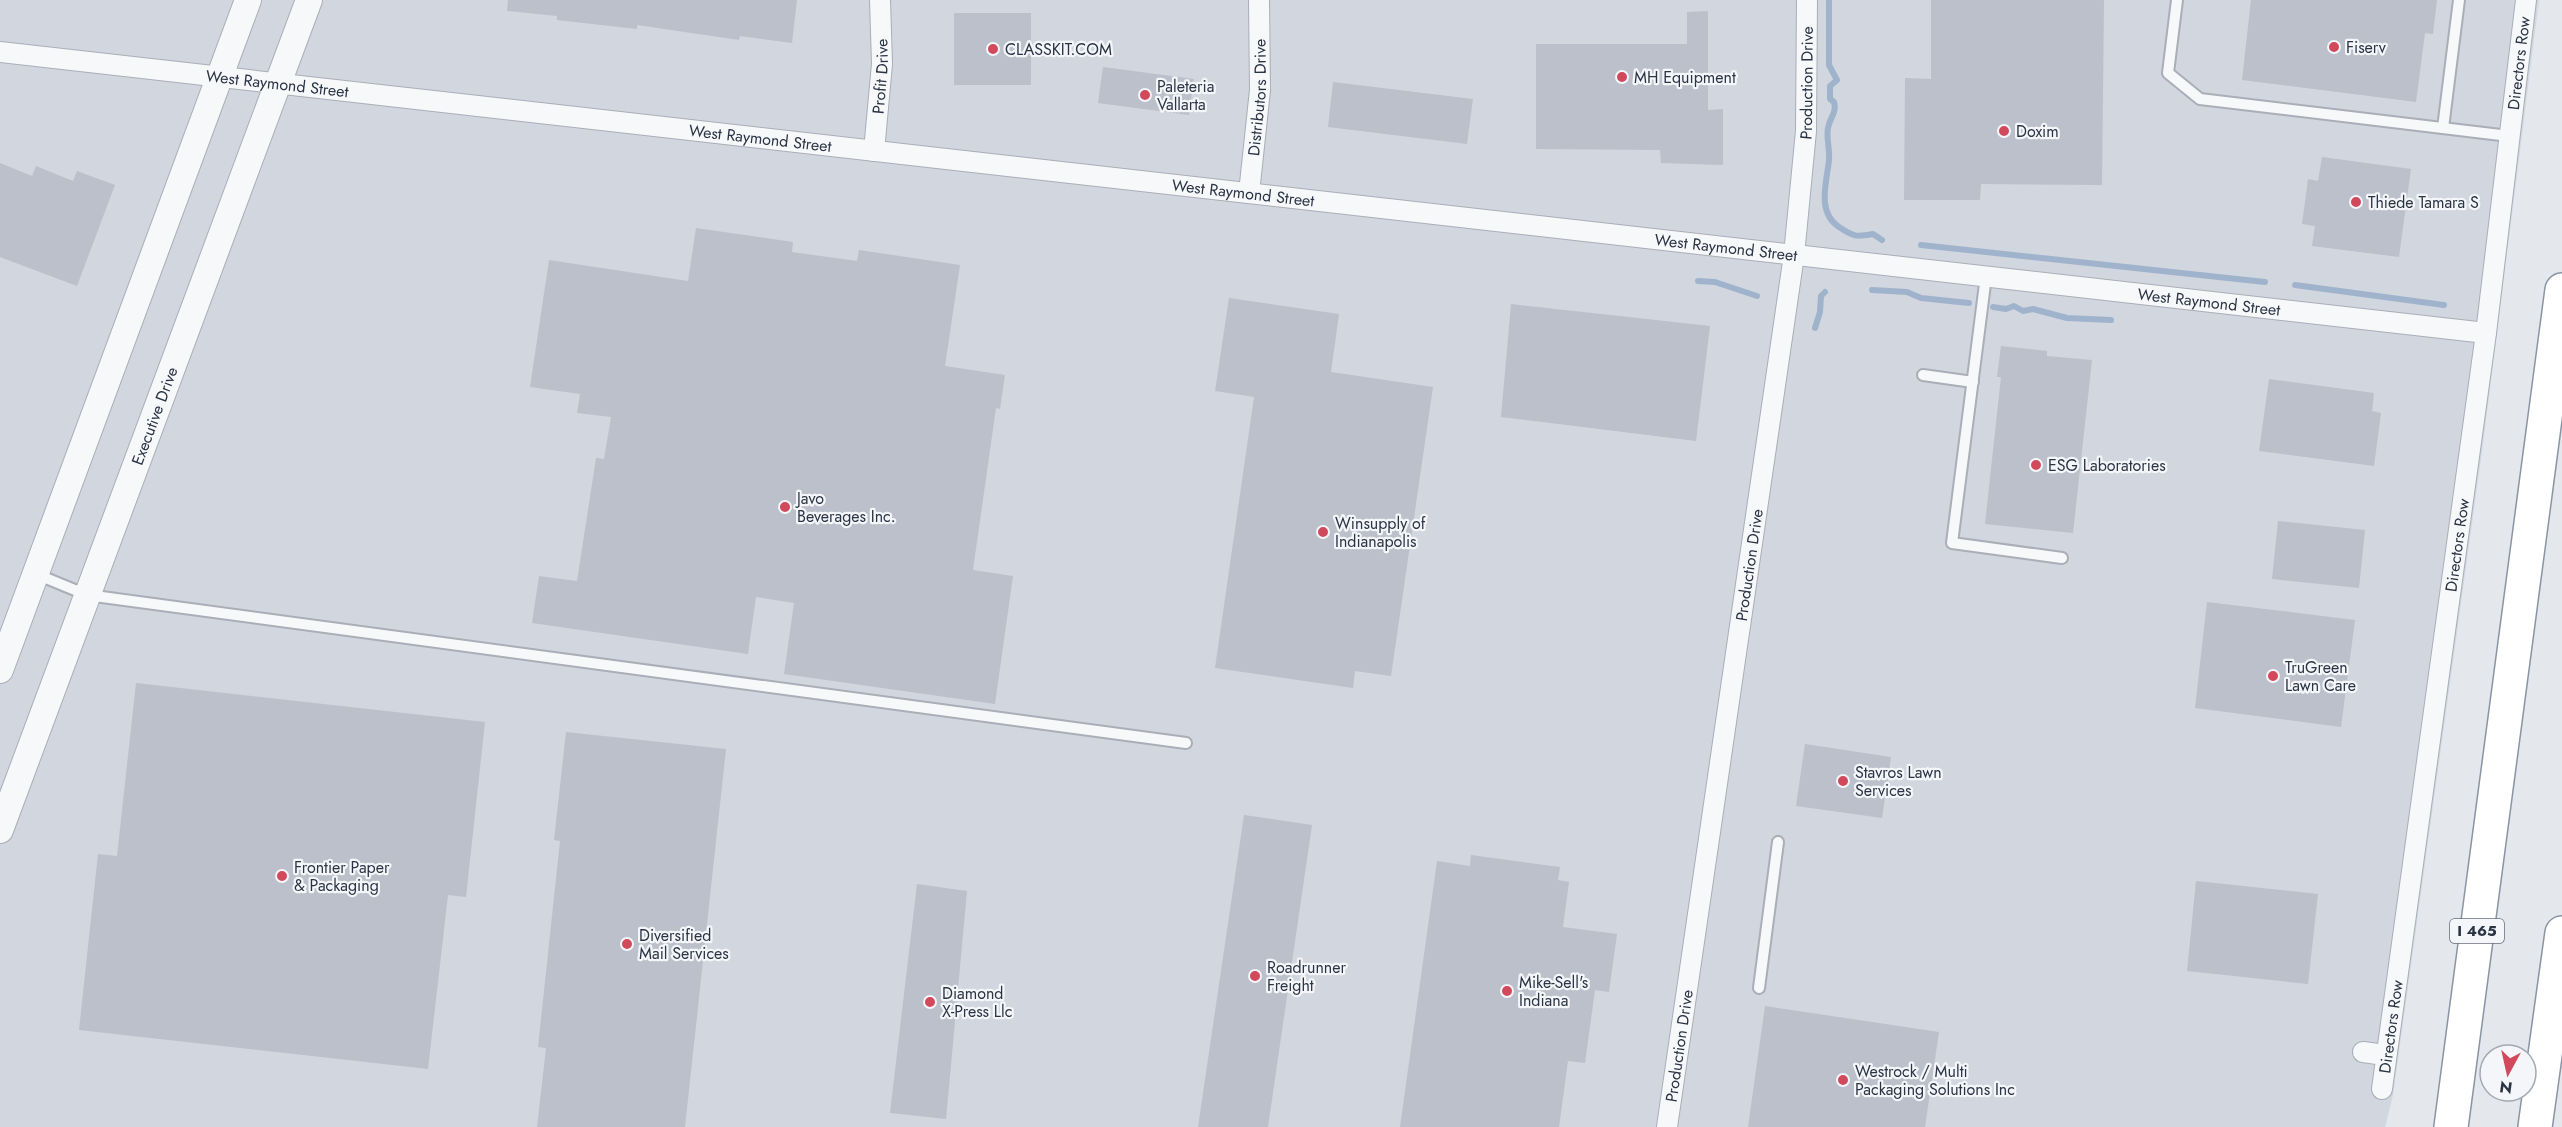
<svg xmlns="http://www.w3.org/2000/svg" width="2562" height="1127" font-family="Jost,sans-serif">
<style>
.built{fill:#d2d6de}
.lines{fill:none;stroke-linecap:round;stroke-linejoin:round}
.stream{stroke:#9fb4cc;stroke-width:6}
.building{fill:#bbc0ca}
.service-casing{stroke:#a9aeb7;stroke-width:14}
.minor-casing{stroke:#a9aeb7;stroke-width:22}
.tertiary-casing{stroke:#a9aeb7;stroke-width:28}
.motorway-casing{stroke:#8b94a3;stroke-width:36}
.service{stroke:#f7f8fa;stroke-width:10}
.minor{stroke:#f7f8fa;stroke-width:20}
.tertiary{stroke:#f7f8fa;stroke-width:26}
.motorway{stroke:#fff;stroke-width:33}
.poi-dot{fill:#d1495b;stroke:#f4f6f9;stroke-width:2}
.labels{text-anchor:middle;dominant-baseline:central;stroke-width:4.5;stroke-linejoin:round;paint-order:stroke}
.shield{fill:#f4f6f9;stroke:#676e7b;stroke-width:1.5}
.shield-label{font-size:15px;font-weight:bold;fill:#2b3445}
.poi-label{font-size:16px;fill:#2b3445;stroke:#f4f6f9;text-anchor:start}
.street-label{font-size:16px;fill:#2b3445;stroke:#f4f6f9}
</style>
<rect width="100%" height="100%" fill="#e4e7ec"/>
<path class="built" d="M 0,0 L 2539,0 L 2483,444 L 2393,1095 L 2385,1127 L 0,1127 Z"/>
<g class="lines">
<g class="stream">
<path d="M 1829,0 L 1829,65 L 1837,80 L 1830,86 L 1830,99 L 1834,102 C 1837,113 1830,117 1828,128 C 1826,138 1830,149 1829,160 C 1827,181 1816,212 1839,227 C 1854,237 1856,237 1873,234 L 1882,240"/>
<path d="M 1921,245 L 2265,282"/>
<path d="M 1698,281 L 1715,282 L 1757,296"/>
<path d="M 2295,285 L 2444,305"/>
<path d="M 1872,290 L 1907,292 L 1921,298 L 1969,303"/>
<path d="M 1993,307 L 2006,309 L 2014,306 L 2023,311 L 2033,309 L 2067,318 L 2111,320"/>
<path d="M 1815,328 L 1820,312 L 1821,296 L 1825,292"/>
</g>
</g>
<g class="building">
<path d="M 508,0 L 797,0 L 792,43 L 740,36 L 739,40 L 637,25 L 637,29 L 557,20 L 557,16 L 507,11 Z"/>
<path d="M 1931,0 L 2104,0 L 2102,185 L 1981,184 L 1980,200 L 1904,200 L 1905,78 L 1931,79 Z"/>
<path d="M 2251,0 L 2437,0 L 2433,34 L 2425,33 L 2416,102 L 2242,80 Z"/>
<path d="M 1708,11 L 1708,110 L 1723,109 L 1723,165 L 1661,163 L 1660,150 L 1536,149 L 1536,44 L 1687,44 L 1687,12 Z"/>
<rect x="954" y="13" width="77" height="72"/>
<path d="M 1103,67 L 1194,79 L 1189,115 L 1098,103 Z"/>
<path d="M 1333,82 L 1473,99 L 1467,144 L 1328,127 Z"/>
<path d="M 2322,157 L 2411,169 L 2399,257 L 2312,246 L 2315,226 L 2302,224 L 2308,179 L 2318,181 Z"/>
<path d="M 0,163 L 32,176 L 36,166 L 73,181 L 77,171 L 115,185 L 77,286 L 0,257 Z"/>
<path d="M 696,228 L 793,242 L 792,252 L 857,261 L 859,250 L 960,265 L 945,366 L 1005,375 L 1000,409 L 996,408 L 973,570 L 1013,576 L 995,704 L 784,674 L 794,603 L 756,597 L 748,654 L 532,623 L 539,576 L 577,581 L 596,458 L 604,459 L 611,417 L 577,413 L 580,394 L 530,387 L 549,260 L 688,281 Z"/>
<path d="M 1229,298 L 1339,314 L 1331,372 L 1433,387 L 1391,676 L 1355,671 L 1353,688 L 1215,668 L 1254,397 L 1215,391 Z"/>
<path d="M 1511,304 L 1710,326 L 1696,441 L 1501,417 Z"/>
<path d="M 2001,346 L 2047,351 L 2047,356 L 2092,360 L 2073,533 L 1985,524 L 2001,377 L 1997,377 Z"/>
<path d="M 2269,379 L 2374,393 L 2372,411 L 2381,413 L 2374,466 L 2259,451 Z"/>
<path d="M 2278,521 L 2365,530 L 2359,588 L 2272,579 Z"/>
<path d="M 2207,602 L 2355,620 L 2341,727 L 2195,708 Z"/>
<path d="M 136,683 L 485,722 L 466,897 L 448,895 L 428,1069 L 79,1030 L 98,854 L 117,856 Z"/>
<path d="M 566,732 L 726,749 L 685,1127 L 537,1127 L 546,1048 L 538,1047 L 560,841 L 554,840 Z"/>
<path d="M 1805,744 L 1891,757 L 1882,818 L 1796,806 Z"/>
<path d="M 1244,815 L 1312,825 L 1268,1127 L 1198,1127 Z"/>
<path d="M 1471,855 L 1560,867 L 1558,880 L 1569,882 L 1563,927 L 1617,934 L 1609,992 L 1595,990 L 1585,1063 L 1568,1061 L 1559,1127 L 1400,1127 L 1437,861 L 1470,866 Z"/>
<path d="M 2196,881 L 2318,894 L 2308,984 L 2187,971 Z"/>
<path d="M 917,884 L 967,891 L 946,1119 L 890,1113 Z"/>
<path d="M 1765,1006 L 1939,1032 L 1925,1127 L 1748,1127 Z"/>
</g>
<g class="lines">
<defs>
<g id="service">
<path d="M 2177,0 L 2168,73 L 2200,99 L 2509,136"/>
<path d="M 2443,128 L 2459,0"/>
<path d="M 1986,276 L 1952,543 L 2062,558"/>
<path d="M 1923,375 L 1973,382"/>
<path d="M 36,574 L 87,595 L 1186,743"/>
<path d="M 1759,988 L 1778,842"/>
</g>
<g id="minor">
<path id="s1" d="M 0,52 L 2486,333"/>
<path id="s2" d="M 874,151 L 882,64 L 880,0"/>
<path id="s3" d="M 1249,193 L 1260,90 L 1259,0"/>
<path d="M 2363,1052 L 2385,1055"/>
<path id="s4" d="M 2382,1089 L 2486,333 L 2526,0"/>
<path id="s5" d="M 1667,1127 L 1794,255 L 1806,131 L 1807,0"/>
</g>
<g id="tertiary">
<path d="M 0,670 L 248,0"/>
<path id="s6" d="M 0,830 L 309,0"/>
</g>
<g id="motorway">
<path d="M 2451,1127 L 2562,290"/>
<path d="M 2535,1127 L 2562,933"/>
</g>
</defs>
<use href="#service" class="service-casing"/>
<use href="#minor" class="minor-casing"/>
<use href="#tertiary" class="tertiary-casing"/>
<use href="#motorway" class="motorway-casing"/>
<use href="#service" class="service"/>
<use href="#minor" class="minor"/>
<use href="#tertiary" class="tertiary"/>
<use href="#motorway" class="motorway"/>
</g>
<g class="poi-dot">
<circle cx="2334" cy="47" r="6"/>
<circle cx="993" cy="49" r="6"/>
<circle cx="1622" cy="77" r="6"/>
<circle cx="1145" cy="95" r="6"/>
<circle cx="2004" cy="131" r="6"/>
<circle cx="2356" cy="202" r="6"/>
<circle cx="2036" cy="465" r="6"/>
<circle cx="785" cy="507" r="6"/>
<circle cx="1323" cy="532" r="6"/>
<circle cx="2273" cy="676" r="6"/>
<circle cx="1843" cy="781" r="6"/>
<circle cx="282" cy="876" r="6"/>
<circle cx="627" cy="944" r="6"/>
<circle cx="1255" cy="976" r="6"/>
<circle cx="1507" cy="991" r="6"/>
<circle cx="930" cy="1002" r="6"/>
<circle cx="1843" cy="1080" r="6"/>
</g>
<g class="labels">
<rect class="shield" x="2450" y="919" width="54" height="24" rx="4.5"/>
<g class="shield-label">
<text x="2477" y="931">I 465</text>
</g>
<g class="poi-label">
<text x="2346" y="47">Fiserv</text>
<text x="1005" y="49">CLASSKIT.COM</text>
<text x="1634" y="77">MH Equipment</text>
<text x="1157" y="86">Paleteria<tspan x="1157" dy="18">Vallarta</tspan></text>
<text x="2016" y="131">Doxim</text>
<text x="2368" y="202">Thiede Tamara S</text>
<text x="2048" y="465">ESG Laboratories</text>
<text x="797" y="498">Javo<tspan x="797" dy="18">Beverages Inc.</tspan></text>
<text x="1335" y="523">Winsupply of<tspan x="1335" dy="18">Indianapolis</tspan></text>
<text x="2285" y="667">TruGreen<tspan x="2285" dy="18">Lawn Care</tspan></text>
<text x="1855" y="772">Stavros Lawn<tspan x="1855" dy="18">Services</tspan></text>
<text x="294" y="867">Frontier Paper<tspan x="294" dy="18">&amp; Packaging</tspan></text>
<text x="639" y="935">Diversified<tspan x="639" dy="18">Mail Services</tspan></text>
<text x="1267" y="967">Roadrunner<tspan x="1267" dy="18">Freight</tspan></text>
<text x="1519" y="982">Mike-Sell's<tspan x="1519" dy="18">Indiana</tspan></text>
<text x="942" y="993">Diamond<tspan x="942" dy="18">X-Press Llc</tspan></text>
<text x="1855" y="1071">Westrock / Multi<tspan x="1855" dy="18">Packaging Solutions Inc</tspan></text>
</g>
<g class="street-label">
<text stroke="none"><textPath href="#s4" startOffset="1035">Directors Row</textPath></text>
<text stroke="none"><textPath href="#s2" startOffset="75">Profit Drive</textPath></text>
<text stroke="none"><textPath href="#s5" startOffset="1054">Production Drive</textPath></text>
<text stroke="none"><textPath href="#s1" startOffset="279">West Raymond Street</textPath></text>
<text stroke="none"><textPath href="#s3" startOffset="96">Distributors Drive</textPath></text>
<text stroke="none"><textPath href="#s1" startOffset="765">West Raymond Street</textPath></text>
<text stroke="none"><textPath href="#s1" startOffset="1251">West Raymond Street</textPath></text>
<text stroke="none"><textPath href="#s1" startOffset="1737">West Raymond Street</textPath></text>
<text stroke="none"><textPath href="#s1" startOffset="2223">West Raymond Street</textPath></text>
<text stroke="none"><textPath href="#s6" startOffset="442">Executive Drive</textPath></text>
<text stroke="none"><textPath href="#s4" startOffset="549">Directors Row</textPath></text>
<text stroke="none"><textPath href="#s5" startOffset="568">Production Drive</textPath></text>
<text stroke="none"><textPath href="#s4" startOffset="63">Directors Row</textPath></text>
<text stroke="none"><textPath href="#s5" startOffset="82">Production Drive</textPath></text>
</g>
</g>
<g transform="translate(2508 1073) rotate(188)"><circle r="28" fill="#f4f6f9" stroke="#a4a8b1" stroke-width="1.5"/>
<path d="M0-4.5L10 22L0 15L-10 22Z" fill="#d1495b"/>
<text y="-9" font-size="16" font-weight="bold" text-anchor="middle" fill="#2b3445">N</text>
</g>
</svg>
